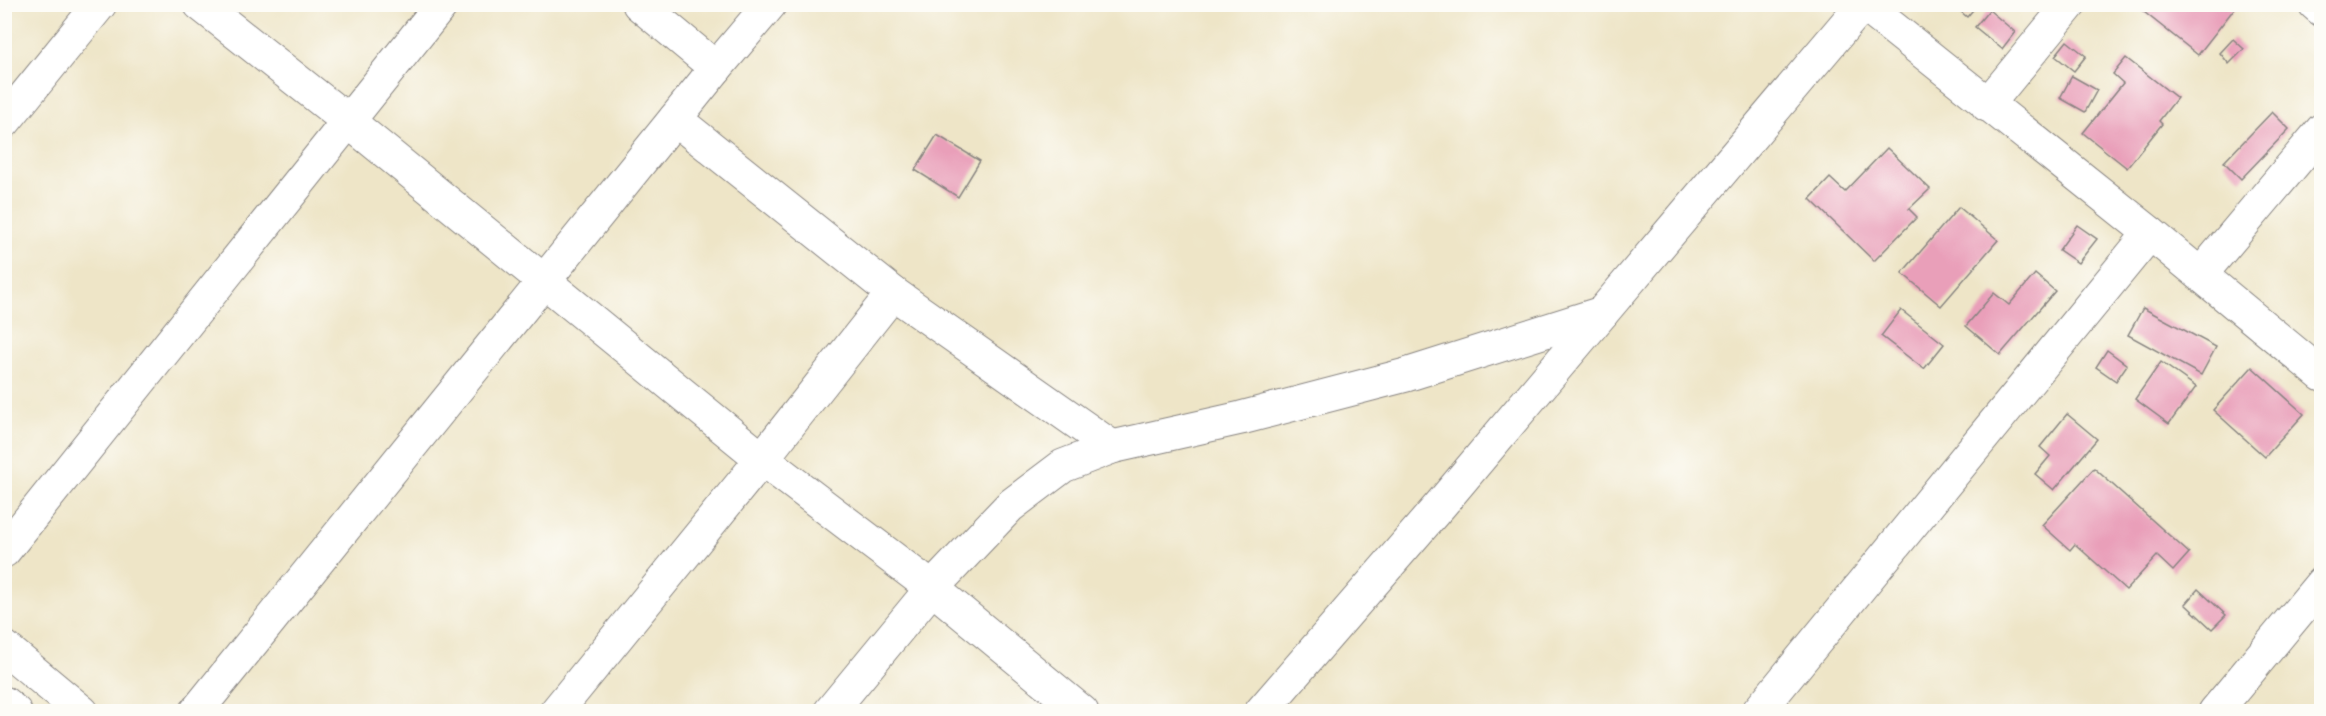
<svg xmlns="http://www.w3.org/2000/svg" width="2326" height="716" font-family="Cardo,serif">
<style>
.building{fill:#e99fb9}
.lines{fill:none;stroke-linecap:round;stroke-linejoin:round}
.minor-casing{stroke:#888481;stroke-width:35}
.tertiary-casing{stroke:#888481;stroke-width:35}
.minor{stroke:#fff;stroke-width:33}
.tertiary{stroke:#fff;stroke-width:33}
</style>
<rect width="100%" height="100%" fill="#fdfcf7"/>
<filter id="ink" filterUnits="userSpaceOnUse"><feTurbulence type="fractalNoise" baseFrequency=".0167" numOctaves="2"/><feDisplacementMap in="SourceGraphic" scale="12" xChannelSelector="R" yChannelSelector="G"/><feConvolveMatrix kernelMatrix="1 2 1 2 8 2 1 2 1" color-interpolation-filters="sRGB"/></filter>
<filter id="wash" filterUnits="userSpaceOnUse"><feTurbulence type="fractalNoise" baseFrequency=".008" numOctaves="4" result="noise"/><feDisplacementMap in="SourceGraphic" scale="24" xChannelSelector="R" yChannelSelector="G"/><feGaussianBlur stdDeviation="1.35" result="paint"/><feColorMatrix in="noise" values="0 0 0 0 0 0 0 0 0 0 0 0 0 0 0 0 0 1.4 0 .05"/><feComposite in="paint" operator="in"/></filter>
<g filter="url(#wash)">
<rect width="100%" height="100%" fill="#eee5c7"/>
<g id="blocks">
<g class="building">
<path d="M 1952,4 L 1978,4 L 1967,17 Z"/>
<path d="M 2134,4 L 2238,4 L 2198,55 Z"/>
<path d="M 1989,10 L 2015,32 L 2002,49 L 1975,27 Z"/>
<path d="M 2233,39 L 2244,49 L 2229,64 L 2220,53 Z"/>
<path d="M 2067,41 L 2086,56 L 2074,71 L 2055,56 Z"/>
<path d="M 2126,58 L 2177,98 L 2159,121 L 2162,124 L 2127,168 L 2083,133 L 2123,83 L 2113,74 Z"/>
<path d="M 2072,76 L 2097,90 L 2085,112 L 2060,98 Z"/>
<path d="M 2272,112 L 2289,129 L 2241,179 L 2224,162 Z"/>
<path d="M 937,135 L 980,161 L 958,197 L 915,170 Z"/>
<path d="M 1887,148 L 1930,189 L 1909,209 L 1917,217 L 1874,261 L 1810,199 L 1830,178 L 1845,192 Z"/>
<path d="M 1959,207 L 1998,240 L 1941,306 L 1902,273 Z"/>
<path d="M 2077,225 L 2097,239 L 2078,263 L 2059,250 Z"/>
<path d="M 2035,274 L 2055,291 L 2000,355 L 1966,326 L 1994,293 L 2009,305 Z"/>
<path d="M 2143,308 L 2216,347 L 2201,375 L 2128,335 Z"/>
<path d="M 1901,310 L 1944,344 L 1924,369 L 1881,336 Z"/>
<path d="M 2107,350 L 2127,365 L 2116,381 L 2096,367 Z"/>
<path d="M 2161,362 L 2196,387 L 2169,424 L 2135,399 Z"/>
<path d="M 2252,367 L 2304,414 L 2265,457 L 2213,410 Z"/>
<path d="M 2067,414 L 2097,439 L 2054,490 L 2035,474 L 2050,456 L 2040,447 Z"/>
<path d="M 2094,468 L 2189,553 L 2173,571 L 2157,556 L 2126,590 L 2075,544 L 2070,550 L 2042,525 Z"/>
<path d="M 2198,589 L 2226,615 L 2212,629 L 2185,604 Z"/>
</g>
</g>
</g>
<g filter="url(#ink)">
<use href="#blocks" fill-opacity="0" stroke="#888481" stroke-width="1.5"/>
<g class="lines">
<defs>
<g id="minor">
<path d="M 200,4 L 348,121 L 762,459 L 932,588 L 1082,712"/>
<path d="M 639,4 L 716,68"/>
<path d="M 2315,4 L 2322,10"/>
<path d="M 1987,105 L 2070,4"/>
<path d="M 675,119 L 893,293 L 1112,447"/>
<path d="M 2201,274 L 2322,130"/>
<path d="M 4,551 L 442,4"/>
<path d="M 196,712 L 716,68 L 770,4"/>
<path d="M 556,712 L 762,459 L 893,293"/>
<path d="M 830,712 L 932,588 L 1010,506 L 1063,466 L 1112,447 L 1241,418 L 1406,375 L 1602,313 L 1863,4 L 2150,233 L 2322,375"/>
<path d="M 1261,712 L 1442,503 L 1602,313"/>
<path d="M 1758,712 L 2150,233"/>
</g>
<g id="tertiary">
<path d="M 4,122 L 100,4"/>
<path d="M 4,647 L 82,712"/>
<path d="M 4,703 L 15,712"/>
<path d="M 2215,712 L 2322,583"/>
</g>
</defs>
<use href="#minor" class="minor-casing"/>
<use href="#tertiary" class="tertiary-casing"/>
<use href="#minor" class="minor"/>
<use href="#tertiary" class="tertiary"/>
</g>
</g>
<rect width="2326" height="716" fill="none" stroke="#fdfcf7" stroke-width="24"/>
</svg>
